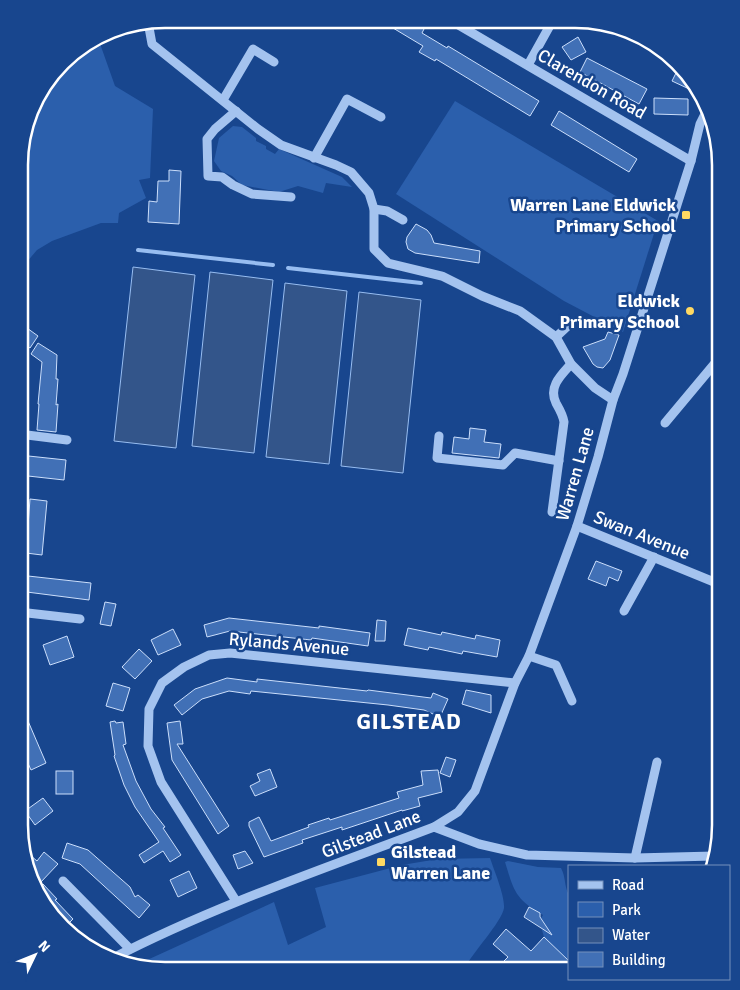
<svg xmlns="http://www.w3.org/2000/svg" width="740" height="990" font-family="Signika,sans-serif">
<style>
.green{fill:#2b5fac}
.water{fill:#33558a;stroke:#97bdf1}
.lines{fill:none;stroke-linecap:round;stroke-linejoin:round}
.stream{stroke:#97bdf1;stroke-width:4}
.building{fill:#4170b6;stroke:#cbdefb}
.minor{stroke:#a4c3ef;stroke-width:9}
.poi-dot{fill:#ffd962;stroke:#18468e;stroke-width:2}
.labels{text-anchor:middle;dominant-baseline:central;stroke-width:5;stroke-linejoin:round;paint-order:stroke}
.street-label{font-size:18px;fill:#fff;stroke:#18468e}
.poi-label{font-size:18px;font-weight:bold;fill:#fff;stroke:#18468e;text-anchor:end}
.district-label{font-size:22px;font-weight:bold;letter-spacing:1px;fill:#fff;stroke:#18468e}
.rim{fill:none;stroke:#fff;stroke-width:2.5}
</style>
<rect width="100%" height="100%" fill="#18468e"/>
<g class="green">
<path d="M 98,38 L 115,86 L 153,109 L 150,178 L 139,180 L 146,198 L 119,213 L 118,223 L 101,223 L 52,241 L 37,250 L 20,270 L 20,145 L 38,92 L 69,55 Z"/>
<path d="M 455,101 L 658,221 L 623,332 L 564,301 L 396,194 Z"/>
<path d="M 233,126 L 242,127 L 256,138 L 256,141 L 266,146 L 266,149 L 275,154 L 279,149 L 342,177 L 352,187 L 326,183 L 323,193 L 298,186 L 279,192 L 242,185 L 232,176 L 221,171 L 214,161 L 219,138 Z"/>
<path d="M 490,858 C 494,870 505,896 504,908 C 502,922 471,954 463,971 L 146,970 L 134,966 L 274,902 L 288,945 L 326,927 L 315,888 L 402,865 L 438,859 Z"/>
<path d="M 508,861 L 538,867 L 561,868 C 566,877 564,886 569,895 L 569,961 L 544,937 L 542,930 L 547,927 L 541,918 L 543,915 C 515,899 514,891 505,862 Z"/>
</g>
<g class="water">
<path d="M 133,267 L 195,275 L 176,448 L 114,441 Z"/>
<path d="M 210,272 L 273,280 L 254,453 L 192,446 Z"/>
<path d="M 285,283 L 347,291 L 329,464 L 266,457 Z"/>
<path d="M 359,292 L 421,300 L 403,473 L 341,466 Z"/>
</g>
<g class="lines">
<g class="stream">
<path d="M 138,250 L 273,265"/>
<path d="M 288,268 L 421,283"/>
</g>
</g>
<g class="building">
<path d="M 378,19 L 413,20 L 425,27 L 422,33 L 447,48 L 448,46 L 539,101 L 530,116 L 436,59 L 435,61 L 419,52 L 423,46 Z"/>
<path d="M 578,37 L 586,52 L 571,60 L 562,47 Z"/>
<path d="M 587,58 L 647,89 L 639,104 L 580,72 Z"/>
<path d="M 679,67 L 702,95 L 672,81 Z"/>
<path d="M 654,98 L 688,99 L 688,115 L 654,114 Z"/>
<path d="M 559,111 L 637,159 L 629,172 L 551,125 Z"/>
<path d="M 169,170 L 181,171 L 179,224 L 148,222 L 149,201 L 157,202 L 158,181 L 169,181 Z"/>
<path d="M 416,224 L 427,230 L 431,235 L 434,243 L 480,251 L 479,263 L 415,253 L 408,249 L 406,242 L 407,237 Z"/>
<path d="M 20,323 L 38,336 L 30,348 L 20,340 Z"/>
<path d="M 608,332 L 619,335 L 610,360 L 603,368 L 597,367 L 593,364 L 583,347 L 605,339 Z"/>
<path d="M 38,343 L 57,355 L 56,379 L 58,379 L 56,405 L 58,404 L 56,432 L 37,430 L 39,404 L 38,404 L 42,362 L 31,354 Z"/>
<path d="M 470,428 L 486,430 L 484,442 L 501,444 L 499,458 L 452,453 L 454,437 L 469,439 Z"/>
<path d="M 19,455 L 66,460 L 64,480 L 19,475 Z"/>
<path d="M 30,499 L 47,501 L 42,555 L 26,553 Z"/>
<path d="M 596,561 L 622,571 L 618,581 L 609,577 L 606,586 L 588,579 Z"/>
<path d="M 19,575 L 91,583 L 89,600 L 19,591 Z"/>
<path d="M 105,602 L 116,604 L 111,626 L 100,624 Z"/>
<path d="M 229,618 L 319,628 L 319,626 L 370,633 L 368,646 L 312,638 L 311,640 L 230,631 L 207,637 L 204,625 Z"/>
<path d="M 377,620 L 386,621 L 385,641 L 375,641 Z"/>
<path d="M 408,628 L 441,635 L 442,632 L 475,639 L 476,635 L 500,640 L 497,657 L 463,651 L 462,654 L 429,647 L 428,650 L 404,645 Z"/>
<path d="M 173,629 L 181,645 L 158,655 L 151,640 Z"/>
<path d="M 67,636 L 74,657 L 50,665 L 43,645 Z"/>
<path d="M 139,649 L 152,661 L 135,679 L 122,667 Z"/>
<path d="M 227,678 L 257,682 L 257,679 L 367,691 L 368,690 L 431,698 L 433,693 L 448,699 L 440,717 L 424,710 L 388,705 L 251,691 L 250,694 L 229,691 L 202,699 L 182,715 L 174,705 L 195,689 Z"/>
<path d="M 113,683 L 130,688 L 123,711 L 106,706 Z"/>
<path d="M 466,690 L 491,695 L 491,713 L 462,704 Z"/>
<path d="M 19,700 L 46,763 L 31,770 L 19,743 Z"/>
<path d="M 115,721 L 116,723 L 123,722 L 126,744 L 123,745 L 136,781 L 151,809 L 165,827 L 163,828 L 181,855 L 170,862 L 163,851 L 144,863 L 139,855 L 159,842 L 135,807 L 124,785 L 114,756 L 115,755 L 110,722 Z"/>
<path d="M 180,721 L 183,744 L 177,744 L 229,826 L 218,834 L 172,760 L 167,723 Z"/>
<path d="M 446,757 L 456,760 L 450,777 L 440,773 Z"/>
<path d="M 270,769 L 277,787 L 255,796 L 250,786 L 260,781 L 257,774 Z"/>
<path d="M 438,770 L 442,792 L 418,798 L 420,806 L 402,811 L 402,810 L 342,830 L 342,827 L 302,840 L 303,843 L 264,857 L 249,826 L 249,822 L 259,817 L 271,841 L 309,827 L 308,825 L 329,818 L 330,820 L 399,798 L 397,792 L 423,785 L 421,771 Z"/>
<rect x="56" y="771" width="17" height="23"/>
<path d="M 43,798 L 53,811 L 35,825 L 25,811 Z"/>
<path d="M 67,843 L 88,850 L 130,887 L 135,897 L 138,895 L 150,905 L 139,918 L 80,864 L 62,858 Z"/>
<path d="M 24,850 L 37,861 L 44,852 L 58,864 L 40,883 L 30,875 Z"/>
<path d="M 245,851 L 253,863 L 238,869 L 233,855 Z"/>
<path d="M 189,871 L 197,888 L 178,897 L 170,880 Z"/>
<path d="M 43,884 L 57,899 L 55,900 L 73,919 L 66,926 L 35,891 Z"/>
<path d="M 529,907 L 540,913 L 540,917 L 552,935 L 524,917 Z"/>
<path d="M 506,929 L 531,951 L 544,937 L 569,961 L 569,971 L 552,971 L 547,967 L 544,971 L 513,971 L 503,962 L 508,957 L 493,944 Z"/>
</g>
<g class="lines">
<g class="minor">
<path d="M 450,20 L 691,161"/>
<path d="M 148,22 L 152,44 L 258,129 L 281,145 L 336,165 L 351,172 L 369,193 L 374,209 L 374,249 L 388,263 L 442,276 L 482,296 L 520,311 L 556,337 L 571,364 L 595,388 L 613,400"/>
<path d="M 528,65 L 553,20"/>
<path d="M 223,100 L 253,49 L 274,62"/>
<path d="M 236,111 L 215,129 L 207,139 L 208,176 L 222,177 L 233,185 L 252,194 L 291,197"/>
<path d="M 314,158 L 347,99 L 381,117"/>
<path d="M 374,209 L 387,211 L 403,220"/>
<path d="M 556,337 L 571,323"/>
<path d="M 20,381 L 21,371"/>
<path d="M 665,423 L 721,356"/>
<path d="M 19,434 L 67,440"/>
<path d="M 439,436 L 437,458 L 503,465 L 515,453 L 559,461"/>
<path d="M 552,512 L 564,422 C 563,415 560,410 556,403 C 548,387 561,375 571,364"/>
<path d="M 577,526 L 714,582 L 721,587"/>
<path d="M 714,582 L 721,565"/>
<path d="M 624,611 L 654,557"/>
<path d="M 19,612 L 80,619"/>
<path d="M 529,656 L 556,665 L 572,701"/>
<path d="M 434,827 L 479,844 L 527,855 L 635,858 L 714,856"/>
<path d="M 635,858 L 657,762"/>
<path d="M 63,881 L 130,949"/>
<path d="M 236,901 L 161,782 L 148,746 L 149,709 L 162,683 L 184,667 L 209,655 L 230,653 L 515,683"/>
<path d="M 113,958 C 216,905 326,868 434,827 L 458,812 L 475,791 L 515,683 L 529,656 L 577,526 L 598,457 L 613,400 L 623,374 L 691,161 L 700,124 L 708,108"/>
</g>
</g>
<g class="poi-dot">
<rect x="681" y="210" width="10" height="10" rx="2.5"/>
<circle cx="690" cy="311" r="5"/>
<rect x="376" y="857" width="10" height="10" rx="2.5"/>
</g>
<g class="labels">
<g class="street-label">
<text transform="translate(592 84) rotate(30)">Clarendon Road</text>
<text transform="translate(575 474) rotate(-74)">Warren Lane</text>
<text transform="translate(642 535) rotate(22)">Swan Avenue</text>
<text transform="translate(289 644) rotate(5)">Rylands Avenue</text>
<text transform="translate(371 834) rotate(-21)">Gilstead Lane</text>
</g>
<g class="poi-label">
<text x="676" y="205">Warren Lane Eldwick<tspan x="676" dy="21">Primary School</tspan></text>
<text x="680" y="301">Eldwick<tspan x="680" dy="21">Primary School</tspan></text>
<text x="391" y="852" text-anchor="start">Gilstead<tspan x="391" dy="21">Warren Lane</tspan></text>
</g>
<g class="district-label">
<text x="409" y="721">GILSTEAD</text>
</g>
</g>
<path d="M0 0H740V990H0ZM165 28H575A137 137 0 0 1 712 165V825A137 137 0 0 1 575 962H165A137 137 0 0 1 28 825V165A137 137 0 0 1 165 28Z" fill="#18468e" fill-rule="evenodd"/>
<path class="rim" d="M165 28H575A137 137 0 0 1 712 165V825A137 137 0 0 1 575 962H165A137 137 0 0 1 28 825V165A137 137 0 0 1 165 28Z"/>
<rect x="568" y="865" width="162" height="115" fill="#18468e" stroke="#7490bb"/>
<rect x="578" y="881" width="25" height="8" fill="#a4c3ef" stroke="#7490bb"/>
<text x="612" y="890" font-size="15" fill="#ffffff">Road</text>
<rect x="578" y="902" width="25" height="15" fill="#2b5fac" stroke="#7490bb"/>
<text x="612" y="915" font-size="15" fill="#ffffff">Park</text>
<rect x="578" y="928" width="25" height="15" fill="#33558a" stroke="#7490bb"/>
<text x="612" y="940" font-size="15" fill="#ffffff">Water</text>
<rect x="578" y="952" width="25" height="15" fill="#4170b6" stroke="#7490bb"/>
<text x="612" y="965" font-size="15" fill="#ffffff">Building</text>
<g transform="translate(35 955) rotate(47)" stroke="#18468e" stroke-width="4" paint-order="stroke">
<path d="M0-4L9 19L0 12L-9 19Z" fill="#ffffff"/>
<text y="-8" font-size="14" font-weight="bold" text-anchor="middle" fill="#ffffff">N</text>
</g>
</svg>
